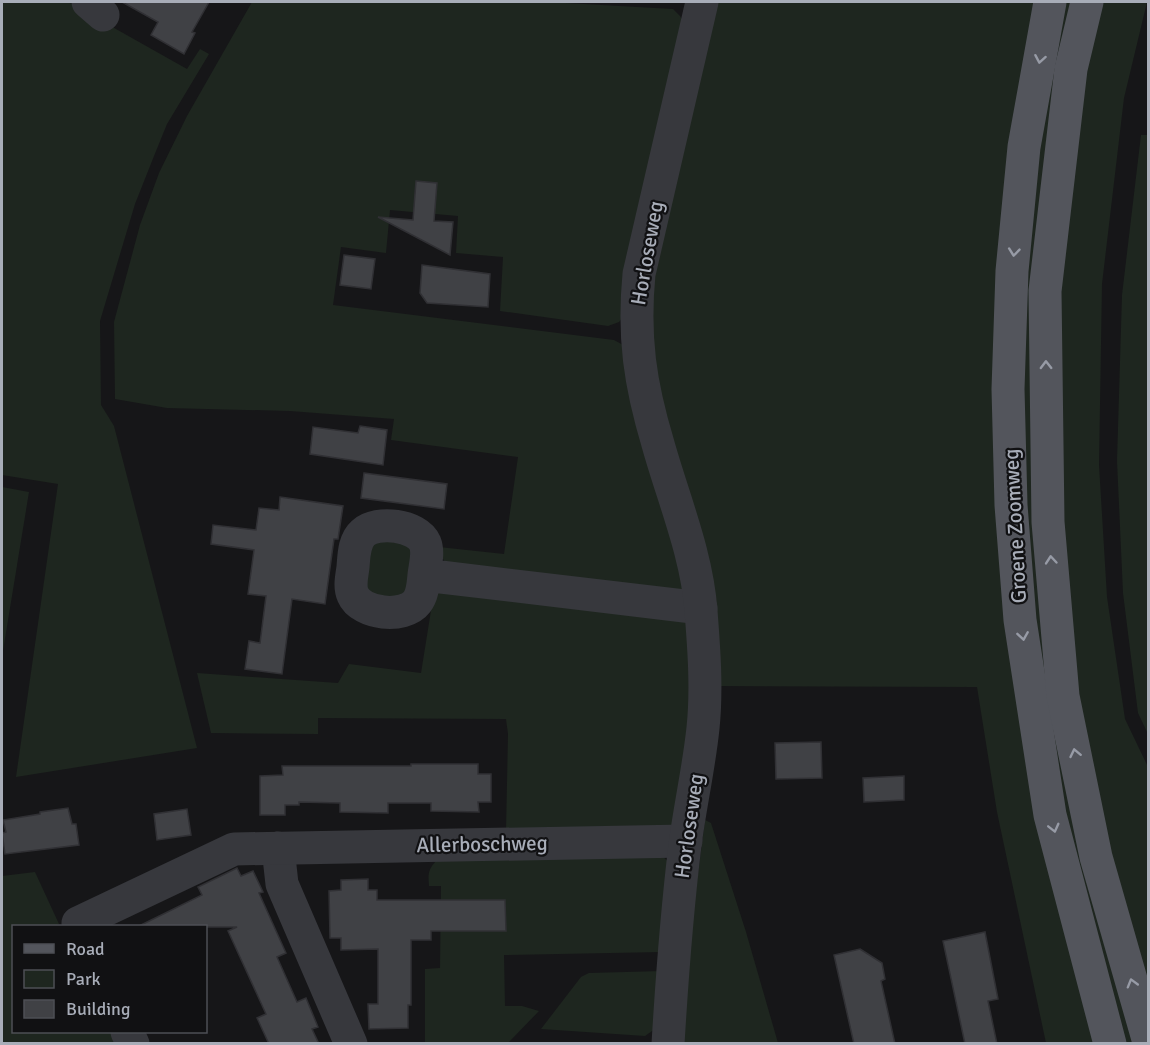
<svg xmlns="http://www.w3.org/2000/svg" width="1150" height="1045" font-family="Signika,sans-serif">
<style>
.green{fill:#1e261f}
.building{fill:#404145;stroke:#303034;stroke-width:1.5}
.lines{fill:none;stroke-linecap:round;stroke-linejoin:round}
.minor{stroke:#37383d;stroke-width:33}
.major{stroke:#53555c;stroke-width:33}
.oneway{stroke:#979ba6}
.labels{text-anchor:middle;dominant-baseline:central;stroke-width:4.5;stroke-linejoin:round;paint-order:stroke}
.street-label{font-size:21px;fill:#a8adb8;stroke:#111113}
</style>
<rect width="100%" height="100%" fill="#161618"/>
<g class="green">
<path d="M 2,2 L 68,2 L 187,69 L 200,49 L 209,54 L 167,124 L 154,156 L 135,204 L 100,321 L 101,405 L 114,426 L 197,748 L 16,777 L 58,484 L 2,475 Z"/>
<path d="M 252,2 L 548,2 L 673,9 L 680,16 L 687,28 L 625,315 L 619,322 L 608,326 L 500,311 L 503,257 L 456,253 L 458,216 L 390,210 L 386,253 L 341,247 L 333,305 L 614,340 L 623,345 L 686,591 L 449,566 L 442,558 L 439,547 L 504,554 L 518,457 L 391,440 L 394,419 L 290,411 L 167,408 L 115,399 L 114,322 L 140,225 L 159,173 L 187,116 Z"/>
<path d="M 712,2 L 1039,2 L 1003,481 L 1100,1043 L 1046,1043 L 997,812 L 977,687 L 713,686 L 652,389 L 647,279 Z"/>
<path d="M 1059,2 L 1076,2 L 1037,470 L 1139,1043 L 1119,1043 L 1065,838 L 1027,580 L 1021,307 L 1029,194 Z"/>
<path d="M 1098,2 L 1147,2 L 1124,98 L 1102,284 L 1099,465 L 1107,597 L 1125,719 L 1148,767 L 1148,1005 L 1115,879 L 1075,695 L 1057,520 L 1056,293 L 1082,68 Z"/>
<path d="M 1141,135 L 1148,135 L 1148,734 L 1138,713 L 1123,593 L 1117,461 L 1122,295 Z"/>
<path d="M 2,487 L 29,492 L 2,657 Z"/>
<path d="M 371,539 L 414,545 L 409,595 L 372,599 L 361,584 Z"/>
<path d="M 439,591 L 686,620 L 697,682 L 677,826 L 506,831 L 508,734 L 506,719 L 318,718 L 318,734 L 211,733 L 197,673 L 338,683 L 349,664 L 421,673 L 433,598 Z"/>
<path d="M 705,820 L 711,823 L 746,932 L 778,1043 L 676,1044 Z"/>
<path d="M 662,856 L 669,862 L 662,952 L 504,955 L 505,1006 L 522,1006 L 539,1011 L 508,1043 L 425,1044 L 425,969 L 440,968 L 441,886 L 429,886 C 428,874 428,869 437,860 Z"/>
<path d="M 35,872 L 59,924 L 54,926 L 14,926 L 14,1032 L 115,1032 L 121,1043 L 2,1043 L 2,876 Z"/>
<path d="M 662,971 L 659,1026 L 645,1036 L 541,1029 L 581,977 L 589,973 Z"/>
</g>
<g class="building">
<path d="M 122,2 L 209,2 L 192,32 L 195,33 L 184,54 L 151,35 L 158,22 Z"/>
<path d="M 416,181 L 437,183 L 434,221 L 453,222 L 450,255 L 378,217 L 413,220 Z"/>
<path d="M 344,255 L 375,259 L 371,289 L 340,285 Z"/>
<path d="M 422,265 L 490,274 L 488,307 L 427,303 L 420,293 Z"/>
<path d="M 360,426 L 387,430 L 383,465 L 310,454 L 313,427 L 358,433 Z"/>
<path d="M 364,473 L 447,484 L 444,509 L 361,498 Z"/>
<path d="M 280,497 L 343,506 L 338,539 L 334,539 L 325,604 L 292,599 L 282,674 L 245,669 L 249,641 L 260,643 L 266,596 L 248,594 L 254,550 L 211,544 L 213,525 L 256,530 L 259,508 L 279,510 Z"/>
<path d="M 821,742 L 822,778 L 776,779 L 775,743 Z"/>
<path d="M 411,764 L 478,764 L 478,774 L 491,774 L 491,802 L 478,802 L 479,812 L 431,811 L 431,803 L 388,803 L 388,813 L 340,812 L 340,803 L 299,802 L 299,805 L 285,805 L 285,815 L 260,815 L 260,776 L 283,775 L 282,766 L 411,766 Z"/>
<path d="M 904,776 L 904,800 L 864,802 L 863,778 Z"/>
<path d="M 68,808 L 72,824 L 76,824 L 79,845 L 5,854 L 2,833 L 6,832 L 3,820 L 40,814 L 40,812 Z"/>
<path d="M 187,809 L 191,835 L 157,840 L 154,814 Z"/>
<path d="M 237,868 L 241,876 L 253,871 L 263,892 L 259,893 L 286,953 L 277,957 L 297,1002 L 306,998 L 318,1027 L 312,1029 L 319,1044 L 269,1044 L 257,1018 L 266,1014 L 228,931 L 237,927 L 137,927 L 202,895 L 198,887 Z"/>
<path d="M 368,879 L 368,890 L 377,890 L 377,900 L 505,900 L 506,931 L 431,931 L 431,940 L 411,940 L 411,1005 L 408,1005 L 408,1028 L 369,1029 L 368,1004 L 378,1004 L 378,949 L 341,950 L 341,938 L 330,938 L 329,891 L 341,890 L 341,880 Z"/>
<path d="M 985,932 L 998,999 L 988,1001 L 997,1044 L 965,1044 L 943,941 Z"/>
<path d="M 860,949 L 882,963 L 885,979 L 881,981 L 895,1044 L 854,1044 L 834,955 Z"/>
</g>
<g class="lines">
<g class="minor">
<path d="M 88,2 L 103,15"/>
<path d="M 424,575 C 425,565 429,553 425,543 C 417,525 377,520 363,533 C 354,541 354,555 353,567 C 352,576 349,586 353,595 C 361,614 404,619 417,602 C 423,594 423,584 424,575 L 701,608"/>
<path d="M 278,848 L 282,884 L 351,1044"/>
<path d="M 79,926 L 78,923 L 234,849 L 686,841"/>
<path d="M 127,1032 L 133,1044"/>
<path d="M 668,1044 C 672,977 677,911 685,845 C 690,806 699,767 703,728 C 707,690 704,649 701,611 C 697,554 673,498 658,444 C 640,384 633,337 639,274 L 702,2"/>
</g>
<g class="major">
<path d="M 1050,2 L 1024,147 L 1012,271 L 1008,389 L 1011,505 L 1020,620 L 1050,815 L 1110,1044"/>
<path d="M 1087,2 L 1071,69 L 1045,291 L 1048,522 L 1063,696 L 1096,857 L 1148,1039"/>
</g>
</g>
<defs><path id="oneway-chevron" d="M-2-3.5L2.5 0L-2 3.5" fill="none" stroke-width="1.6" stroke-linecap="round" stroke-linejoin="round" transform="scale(1.5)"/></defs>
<g class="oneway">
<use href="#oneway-chevron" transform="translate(1040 59) rotate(100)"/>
<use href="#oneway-chevron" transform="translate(1014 252) rotate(96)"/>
<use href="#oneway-chevron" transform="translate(1046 365) rotate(-91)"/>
<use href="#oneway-chevron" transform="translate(1051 560) rotate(-95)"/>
<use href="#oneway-chevron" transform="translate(1023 636) rotate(81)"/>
<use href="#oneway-chevron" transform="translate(1075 753) rotate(-102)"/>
<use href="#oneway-chevron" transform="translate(1054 828) rotate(76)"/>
<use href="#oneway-chevron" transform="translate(1132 983) rotate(-106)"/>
</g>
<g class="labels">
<g class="street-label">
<text transform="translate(647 253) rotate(-80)">Horloseweg</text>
<text transform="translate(1015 526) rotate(-93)">Groene Zoomweg</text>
<text transform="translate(689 826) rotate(-82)">Horloseweg</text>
<text transform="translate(482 844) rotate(-1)">Allerboschweg</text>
</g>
</g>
<rect width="1150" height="1045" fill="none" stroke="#a8adb8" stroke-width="6"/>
<rect x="12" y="925" width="195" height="108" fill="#111113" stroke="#4d4f55" stroke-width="1.5"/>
<rect x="24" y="944" width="30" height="9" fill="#53555c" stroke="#4d4f55" stroke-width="1.5"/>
<text x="66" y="955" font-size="18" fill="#a8adb8">Road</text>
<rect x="24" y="970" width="30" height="18" fill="#1e261f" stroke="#4d4f55" stroke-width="1.5"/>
<text x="66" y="985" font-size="18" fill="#a8adb8">Park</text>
<rect x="24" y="1000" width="30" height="18" fill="#404145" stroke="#4d4f55" stroke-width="1.5"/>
<text x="66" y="1015" font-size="18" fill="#a8adb8">Building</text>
</svg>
